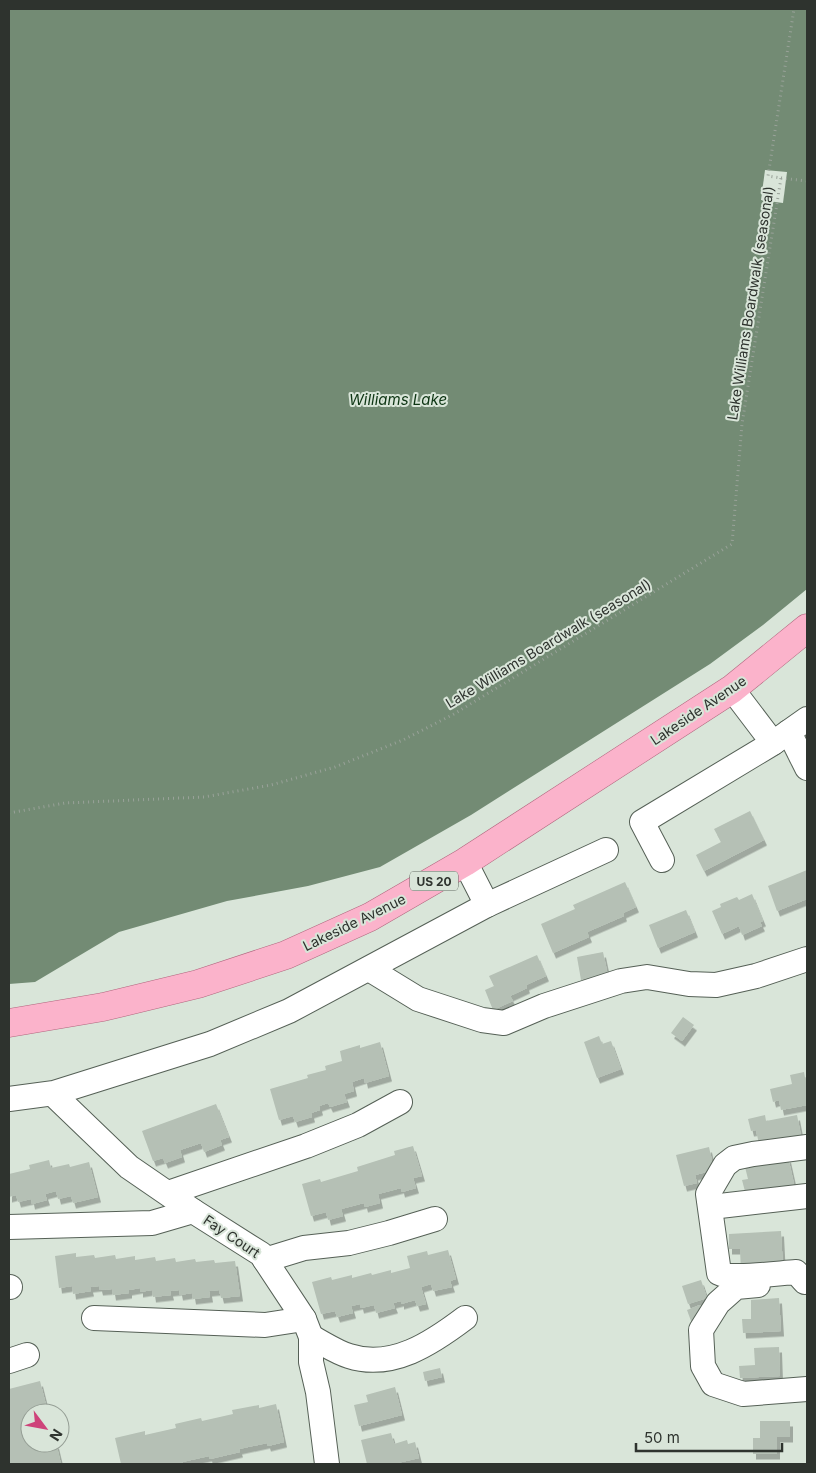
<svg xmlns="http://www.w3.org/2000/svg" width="816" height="1473" font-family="Inter,sans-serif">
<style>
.water{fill:#738b74}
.pier{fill:#d9e5d9}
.building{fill:#b5c0b5;filter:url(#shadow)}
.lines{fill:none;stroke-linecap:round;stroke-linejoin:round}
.minor-casing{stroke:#556056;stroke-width:26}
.major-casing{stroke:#b1667e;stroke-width:29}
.path{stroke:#99a299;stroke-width:3;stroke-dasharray:1 4;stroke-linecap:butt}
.minor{stroke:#fff;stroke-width:24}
.major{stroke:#fbb3cb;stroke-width:28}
.labels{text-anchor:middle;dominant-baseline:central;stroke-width:4;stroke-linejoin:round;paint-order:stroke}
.shield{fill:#d9e5d9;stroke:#616861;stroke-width:1}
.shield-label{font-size:12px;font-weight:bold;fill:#2e332e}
.street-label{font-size:14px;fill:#2e332e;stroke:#d9e5d9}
.water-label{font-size:15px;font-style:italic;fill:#0d3513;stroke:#d9e5d9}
</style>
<defs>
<filter id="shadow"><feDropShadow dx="3" dy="5.5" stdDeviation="0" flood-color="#0004"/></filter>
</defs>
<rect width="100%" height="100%" fill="#d9e5d9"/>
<path class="water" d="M 9,9 L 807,9 L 807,589 L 763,625 L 710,664 L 471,815 L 380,867 L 308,886 L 227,901 L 119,932 L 35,982 L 9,984 Z"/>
<path class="pier" d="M 765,170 L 787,172 L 783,203 L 761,200 Z"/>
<g class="building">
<path d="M 750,811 L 764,840 L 704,871 L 696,855 L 721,842 L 714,829 Z"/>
<path d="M 807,870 L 807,899 L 777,911 L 768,886 Z"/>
<path d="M 625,882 L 636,907 L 623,913 L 624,916 L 587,932 L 589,937 L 553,953 L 541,924 L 575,909 L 573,905 Z"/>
<path d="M 752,894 L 763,921 L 760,922 L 762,926 L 742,935 L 739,926 L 722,934 L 712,911 L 721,907 L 720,904 L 737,897 L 739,900 Z"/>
<path d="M 686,910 L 695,932 L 658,948 L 649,925 Z"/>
<path d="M 603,952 L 608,976 L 581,980 L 577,957 Z"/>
<path d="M 537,955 L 546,976 L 526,985 L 527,988 L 510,996 L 513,1001 L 493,1010 L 485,990 L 494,986 L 489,976 Z"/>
<path d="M 683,1017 L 694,1025 L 682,1041 L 671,1033 Z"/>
<path d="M 599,1036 L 602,1044 L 611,1041 L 621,1069 L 597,1078 L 584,1042 Z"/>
<path d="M 380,1042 L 389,1076 L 365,1083 L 364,1078 L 352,1082 L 354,1091 L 344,1094 L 347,1102 L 330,1107 L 328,1103 L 319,1106 L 320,1110 L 311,1113 L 312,1117 L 295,1122 L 293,1116 L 279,1120 L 270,1089 L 308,1078 L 307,1075 L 326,1070 L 325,1066 L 342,1061 L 340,1051 L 360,1045 L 360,1048 Z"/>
<path d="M 804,1072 L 807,1089 L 807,1105 L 781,1110 L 779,1100 L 773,1102 L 770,1089 L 792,1084 L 790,1075 Z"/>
<path d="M 216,1104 L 229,1137 L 220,1140 L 222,1145 L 204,1152 L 201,1143 L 180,1150 L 182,1157 L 165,1163 L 163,1158 L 153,1161 L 142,1131 Z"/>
<path d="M 765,1115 L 766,1121 L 797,1115 L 802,1141 L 760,1149 L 756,1130 L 751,1131 L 748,1119 Z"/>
<path d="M 413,1146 L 422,1176 L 413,1178 L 416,1188 L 402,1192 L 401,1188 L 378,1194 L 380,1203 L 365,1207 L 364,1203 L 341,1209 L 343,1216 L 328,1220 L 326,1212 L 311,1216 L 302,1184 L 320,1179 L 321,1182 L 358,1171 L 357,1167 L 395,1155 L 394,1151 Z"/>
<path d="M 709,1147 L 714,1170 L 695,1175 L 697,1183 L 684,1186 L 676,1155 Z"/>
<path d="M 788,1157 L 794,1184 L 763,1191 L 747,1199 L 742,1180 L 748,1179 L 745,1167 Z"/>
<path d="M 49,1160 L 51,1168 L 69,1164 L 70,1167 L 89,1162 L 98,1197 L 73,1203 L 71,1196 L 58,1199 L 56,1191 L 45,1194 L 47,1200 L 32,1204 L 31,1199 L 18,1202 L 16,1195 L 9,1197 L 9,1174 L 30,1169 L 29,1165 Z"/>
<path d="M 781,1231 L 783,1270 L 741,1272 L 740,1249 L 729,1249 L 729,1234 Z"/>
<path d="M 448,1250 L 456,1279 L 450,1281 L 452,1287 L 433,1291 L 431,1284 L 421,1287 L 426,1304 L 417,1306 L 415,1300 L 401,1304 L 401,1301 L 393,1303 L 395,1308 L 376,1313 L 374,1305 L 361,1308 L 360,1304 L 351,1306 L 353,1313 L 337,1317 L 335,1311 L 321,1314 L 312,1282 L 331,1277 L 332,1280 L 352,1275 L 352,1278 L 371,1273 L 372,1275 L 391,1270 L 391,1273 L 410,1268 L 407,1256 L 427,1251 L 428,1255 Z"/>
<path d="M 76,1253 L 76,1257 L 94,1255 L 95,1258 L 115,1255 L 116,1259 L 135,1256 L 135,1260 L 155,1257 L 156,1261 L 175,1258 L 176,1262 L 195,1259 L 196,1262 L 214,1260 L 215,1263 L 235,1261 L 240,1296 L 221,1298 L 219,1290 L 209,1291 L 210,1297 L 193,1299 L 192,1293 L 180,1295 L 179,1290 L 170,1291 L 171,1295 L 153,1297 L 152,1290 L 140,1292 L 140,1288 L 129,1290 L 129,1293 L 113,1295 L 112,1289 L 100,1290 L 99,1286 L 90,1287 L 91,1291 L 73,1294 L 72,1286 L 59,1288 L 55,1256 Z"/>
<path d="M 701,1280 L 707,1298 L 688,1304 L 682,1286 Z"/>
<path d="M 779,1298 L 781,1331 L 743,1333 L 742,1319 L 751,1319 L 751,1300 Z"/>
<path d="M 700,1305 L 704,1317 L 691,1321 L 687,1310 Z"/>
<path d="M 779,1347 L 780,1376 L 740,1378 L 739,1366 L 755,1365 L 754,1348 Z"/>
<path d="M 440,1368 L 442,1377 L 425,1381 L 423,1372 Z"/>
<path d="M 40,1381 L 48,1413 L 30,1413 L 30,1443 L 56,1443 L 61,1464 L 10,1464 L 9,1459 L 9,1389 Z"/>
<path d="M 395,1387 L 402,1415 L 359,1426 L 354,1405 L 368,1402 L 366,1395 Z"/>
<path d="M 276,1404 L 284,1442 L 268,1446 L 267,1443 L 239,1449 L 240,1452 L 210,1459 L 209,1456 L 182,1462 L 183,1464 L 121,1464 L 115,1438 L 145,1431 L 145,1435 L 176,1428 L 175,1424 L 201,1418 L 202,1421 L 233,1414 L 232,1410 L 259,1405 L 259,1408 Z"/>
<path d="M 760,1421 L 790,1421 L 790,1437 L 777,1437 L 777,1454 L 753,1454 L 753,1438 L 760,1438 Z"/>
<path d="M 391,1433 L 394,1444 L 407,1440 L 408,1444 L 415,1442 L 419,1458 L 393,1464 L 367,1464 L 361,1440 Z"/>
</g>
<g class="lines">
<defs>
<g id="minor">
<path d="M 732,689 L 773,743"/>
<path d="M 789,732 L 807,768"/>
<path d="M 662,860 L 642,822 L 773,743 L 807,719"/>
<path d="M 465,862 L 487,905"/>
<path d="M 369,969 L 418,999 L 482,1020 L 504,1023 L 544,1006 L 621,981 L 647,977 L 689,984 L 716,985 L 756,976 L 807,959"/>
<path d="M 53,1094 L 129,1167 L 193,1211 L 261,1254 L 304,1319 L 311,1337 L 311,1362 L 318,1392 L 327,1464"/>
<path d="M 9,1099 L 54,1093 L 210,1044 L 289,1011 L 487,905 L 606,850"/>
<path d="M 168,1193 L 306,1146 L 358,1125 L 400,1102"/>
<path d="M 711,1207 L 807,1196"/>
<path d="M 9,1227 L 152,1223 L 193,1211"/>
<path d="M 265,1260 L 304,1248 L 349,1243 L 389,1233 L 435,1219"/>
<path d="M 805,1282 L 796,1272 C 779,1273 732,1280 719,1273 L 708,1194 L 725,1165 L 734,1158 L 753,1154 L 807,1147"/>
<path d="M 758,1285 L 736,1287 L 718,1303 L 701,1330 L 703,1366 L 713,1384 L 743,1394 L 807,1389"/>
<path d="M 9,1287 L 10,1287"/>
<path d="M 94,1318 L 265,1325 L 304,1319"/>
<path d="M 311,1337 C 323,1343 336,1352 349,1356 C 392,1370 432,1343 465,1318"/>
<path d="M 9,1361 L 27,1355"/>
</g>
<path id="major" d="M 9,1023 L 103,1007 L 198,984 L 286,955 L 370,917 L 465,862 L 732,689 L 807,628"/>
</defs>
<use href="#minor" class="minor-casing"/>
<use href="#major" class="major-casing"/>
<g class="path">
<path d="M 781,178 L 807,181"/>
<path d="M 9,813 L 65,803 L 204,797 L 271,785 L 335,767 L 403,740 L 454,714 L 732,544 L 742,424 L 781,178 L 768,176 L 794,9"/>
</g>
<use href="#minor" class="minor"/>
<use href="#major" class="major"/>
</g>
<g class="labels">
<rect class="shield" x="410" y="871.5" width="48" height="19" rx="4"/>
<g class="shield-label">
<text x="434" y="881">US 20</text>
</g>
<g class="street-label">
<text transform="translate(750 303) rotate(-81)">Lake Williams Boardwalk (seasonal)</text>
<text transform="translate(548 643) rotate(-31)">Lake Williams Boardwalk (seasonal)</text>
<text transform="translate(698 710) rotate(-34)">Lakeside Avenue</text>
<text transform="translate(354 922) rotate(-26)">Lakeside Avenue</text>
<text transform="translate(232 1236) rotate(34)">Fay Court</text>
</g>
<g class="water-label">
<text x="398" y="399">Williams Lake</text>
</g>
</g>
<rect width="816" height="1473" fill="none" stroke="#2e332e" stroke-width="20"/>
<g transform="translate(45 1428) rotate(122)"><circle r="24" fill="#d9e5d9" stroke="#959e95"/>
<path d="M0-4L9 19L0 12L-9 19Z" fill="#ce437a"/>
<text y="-8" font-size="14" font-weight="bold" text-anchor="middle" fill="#2e332e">N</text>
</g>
<path d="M636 1443v8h146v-8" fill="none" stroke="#2e332e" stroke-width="2.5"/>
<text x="644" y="1443" font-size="15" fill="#2e332e" stroke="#d9e5d9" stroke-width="4" paint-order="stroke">50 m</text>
</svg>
